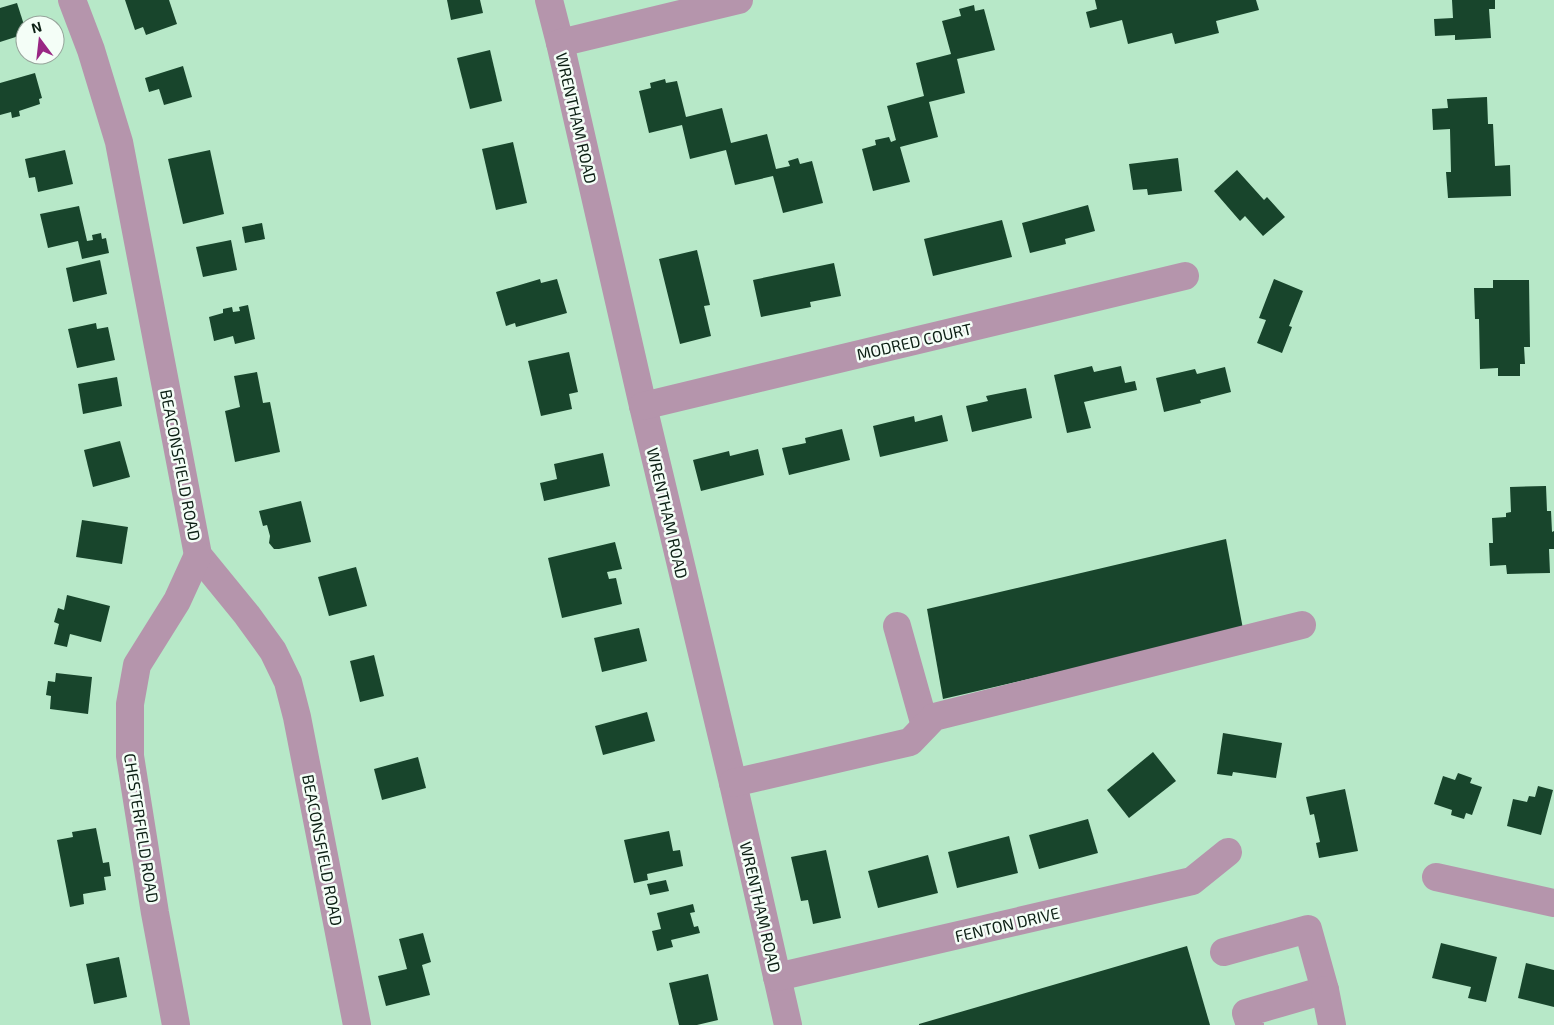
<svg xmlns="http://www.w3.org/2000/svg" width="1554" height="1025" font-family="'Exo 2',sans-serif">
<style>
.building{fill:#18452c}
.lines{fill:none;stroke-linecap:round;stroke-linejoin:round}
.minor{stroke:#b595ac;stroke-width:28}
.labels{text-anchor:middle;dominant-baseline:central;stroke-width:5;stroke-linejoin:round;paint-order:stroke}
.street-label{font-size:16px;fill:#0c1f14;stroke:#f4fef7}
</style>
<rect width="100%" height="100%" fill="#b7e8c8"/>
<g class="building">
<path d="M 125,0 L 169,0 L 177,24 L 146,35 L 143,27 L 135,30 Z"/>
<path d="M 447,0 L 480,0 L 483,13 L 451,20 Z"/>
<path d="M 1095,0 L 1256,0 L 1259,10 L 1216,21 L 1219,33 L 1175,44 L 1172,33 L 1128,44 L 1122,20 L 1090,28 L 1086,12 L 1097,9 Z"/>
<path d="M 1452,0 L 1495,0 L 1495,9 L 1489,9 L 1491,38 L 1455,40 L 1455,35 L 1435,36 L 1434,19 L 1453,18 Z"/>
<path d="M 17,3 L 25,28 L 25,34 L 0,42 L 0,8 Z"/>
<path d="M 974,5 L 975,11 L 984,9 L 995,50 L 957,59 L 965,93 L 929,102 L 938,137 L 900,147 L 910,182 L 873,191 L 862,149 L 876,145 L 875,140 L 889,137 L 891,142 L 896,140 L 887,106 L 924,96 L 916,63 L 951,54 L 942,21 L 961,16 L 959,9 Z"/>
<path d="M 490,50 L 502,101 L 470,109 L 457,58 Z"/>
<path d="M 183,66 L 192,97 L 164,105 L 159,89 L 149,92 L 145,78 Z"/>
<path d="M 35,73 L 42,98 L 39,99 L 40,104 L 19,111 L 20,116 L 12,118 L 11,112 L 0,115 L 0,83 Z"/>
<path d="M 665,79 L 666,83 L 677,81 L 686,117 L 722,108 L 731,143 L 767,134 L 776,169 L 790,166 L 788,161 L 798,158 L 800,164 L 812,161 L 823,203 L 783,213 L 773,176 L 735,185 L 726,150 L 690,159 L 682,125 L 649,133 L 639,91 L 651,88 L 650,83 Z"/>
<path d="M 1487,97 L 1488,124 L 1493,124 L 1495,166 L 1510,165 L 1511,196 L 1448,198 L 1446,172 L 1451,172 L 1450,129 L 1433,130 L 1432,109 L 1448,108 L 1447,99 Z"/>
<path d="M 513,142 L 527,203 L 496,210 L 482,149 Z"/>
<path d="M 65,150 L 73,184 L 38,192 L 35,177 L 29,178 L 25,159 Z"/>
<path d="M 210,150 L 224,214 L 183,224 L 168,159 Z"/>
<path d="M 1178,158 L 1182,191 L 1148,195 L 1147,189 L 1133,190 L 1129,164 Z"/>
<path d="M 1237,170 L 1264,200 L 1267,197 L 1285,217 L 1263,236 L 1245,216 L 1240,221 L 1214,191 Z"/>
<path d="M 1088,205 L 1095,231 L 1065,239 L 1066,244 L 1030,253 L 1022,223 Z"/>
<path d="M 79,206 L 87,241 L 93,240 L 92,235 L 101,233 L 102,239 L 106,238 L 109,253 L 82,259 L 78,241 L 48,248 L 40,214 Z"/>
<path d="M 1002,220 L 1012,257 L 933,276 L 924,239 Z"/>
<path d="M 262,223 L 265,239 L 245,243 L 242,227 Z"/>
<path d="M 231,240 L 237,270 L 203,277 L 196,247 Z"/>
<path d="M 697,250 L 710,305 L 704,306 L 711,336 L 680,344 L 659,259 Z"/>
<path d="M 100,260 L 107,294 L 73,302 L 66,268 Z"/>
<path d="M 834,263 L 841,296 L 810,302 L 811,307 L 761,317 L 753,280 Z"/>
<path d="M 540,279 L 541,283 L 557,279 L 567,313 L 516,327 L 515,323 L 506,326 L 496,292 Z"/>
<path d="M 1274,279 L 1303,291 L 1289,326 L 1292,327 L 1282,353 L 1257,343 L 1266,320 L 1259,318 Z"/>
<path d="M 1493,280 L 1529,280 L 1530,347 L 1524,347 L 1525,364 L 1520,364 L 1520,376 L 1498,376 L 1498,368 L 1480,369 L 1479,319 L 1475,319 L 1474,288 L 1493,288 Z"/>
<path d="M 248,305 L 255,339 L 235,344 L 233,336 L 214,341 L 209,317 L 223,313 L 223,309 L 232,307 L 233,312 L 240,311 L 239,307 Z"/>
<path d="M 96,323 L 97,329 L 108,327 L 115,360 L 77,368 L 68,329 Z"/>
<path d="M 569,352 L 578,392 L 569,394 L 572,409 L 541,416 L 528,361 Z"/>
<path d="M 1092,366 L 1094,372 L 1121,366 L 1125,383 L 1135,381 L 1137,390 L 1084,402 L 1091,428 L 1067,433 L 1054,375 Z"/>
<path d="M 1225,367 L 1231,392 L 1200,400 L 1201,403 L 1164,412 L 1156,378 L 1195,369 L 1197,374 Z"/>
<path d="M 257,372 L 263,403 L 270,402 L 280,452 L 235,462 L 225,411 L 240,407 L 234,376 Z"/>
<path d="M 117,377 L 122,406 L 83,414 L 78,384 Z"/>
<path d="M 1026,388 L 1032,418 L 972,432 L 966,406 L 988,401 L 986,396 Z"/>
<path d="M 942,415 L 948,441 L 880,457 L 873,426 L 914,416 L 915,422 Z"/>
<path d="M 842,429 L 850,460 L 789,475 L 782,448 L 806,443 L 805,438 Z"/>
<path d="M 120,441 L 130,477 L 93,487 L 84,450 Z"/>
<path d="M 758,449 L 764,475 L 701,491 L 693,460 L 729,451 L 730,456 Z"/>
<path d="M 603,453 L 610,486 L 544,501 L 540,483 L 557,479 L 554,464 Z"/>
<path d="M 1546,486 L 1547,511 L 1551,511 L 1552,532 L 1554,531 L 1554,549 L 1549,549 L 1550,573 L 1507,574 L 1506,565 L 1490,566 L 1489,543 L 1493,543 L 1492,518 L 1506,517 L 1506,513 L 1511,512 L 1510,487 Z"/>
<path d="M 301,501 L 311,542 L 279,549 L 274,549 L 269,543 L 270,536 L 267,525 L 263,526 L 259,511 Z"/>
<path d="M 82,520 L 128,527 L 122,564 L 76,557 Z"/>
<path d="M 1226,539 L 1243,629 L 943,699 L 927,609 Z"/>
<path d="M 615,542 L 622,569 L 607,572 L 609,579 L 616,578 L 622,604 L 562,618 L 548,558 Z"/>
<path d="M 356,567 L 367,606 L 329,616 L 318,577 Z"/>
<path d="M 67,595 L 110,606 L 101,642 L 70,634 L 67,647 L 54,644 L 59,624 L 54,622 L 58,608 L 64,610 Z"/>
<path d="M 639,628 L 647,661 L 602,672 L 594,638 Z"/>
<path d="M 374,655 L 384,696 L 360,702 L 350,661 Z"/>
<path d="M 56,673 L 92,677 L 88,714 L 50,709 L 51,696 L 46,695 L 48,681 L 55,682 Z"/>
<path d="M 647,712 L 655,741 L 603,755 L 595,726 Z"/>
<path d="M 1223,733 L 1282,743 L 1276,778 L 1233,772 L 1232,776 L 1217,774 Z"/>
<path d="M 1153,752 L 1176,781 L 1129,818 L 1107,790 Z"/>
<path d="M 418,757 L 426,788 L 382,800 L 374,769 Z"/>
<path d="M 1458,773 L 1472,778 L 1470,783 L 1482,787 L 1472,815 L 1466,813 L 1464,819 L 1451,815 L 1452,810 L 1434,804 L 1443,776 L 1455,780 Z"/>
<path d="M 1538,786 L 1553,790 L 1541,835 L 1507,826 L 1513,799 L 1527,802 L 1529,796 L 1535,797 Z"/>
<path d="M 1345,789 L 1358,851 L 1319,858 L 1316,843 L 1320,842 L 1314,814 L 1310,815 L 1306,797 Z"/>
<path d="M 1088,819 L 1098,853 L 1039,869 L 1029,835 Z"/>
<path d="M 96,828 L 103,863 L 109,862 L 111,876 L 104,877 L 106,890 L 83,894 L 84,904 L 70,907 L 57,840 L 73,837 L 72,832 Z"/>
<path d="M 669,831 L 673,851 L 680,850 L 683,866 L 647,874 L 648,880 L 634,883 L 624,840 Z"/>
<path d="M 1009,836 L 1018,873 L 957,888 L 948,852 Z"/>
<path d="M 826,850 L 841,918 L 813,924 L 808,900 L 801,901 L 791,857 Z"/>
<path d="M 928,855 L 938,893 L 878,908 L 868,871 Z"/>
<path d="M 666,880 L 669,891 L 650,895 L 647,884 Z"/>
<path d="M 693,904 L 695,912 L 690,913 L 694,927 L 698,926 L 700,933 L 671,940 L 673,947 L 657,951 L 652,931 L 661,929 L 657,913 Z"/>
<path d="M 423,933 L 431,962 L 422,965 L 430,995 L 386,1006 L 378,976 L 407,969 L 399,939 Z"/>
<path d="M 1441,943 L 1497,957 L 1486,1002 L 1468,998 L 1471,987 L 1432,978 Z"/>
<path d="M 1187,946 L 1210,1025 L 919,1025 L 919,1024 Z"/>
<path d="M 119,957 L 127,997 L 94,1004 L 86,964 Z"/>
<path d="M 1526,963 L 1554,970 L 1554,1007 L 1518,998 Z"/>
<path d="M 708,974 L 718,1020 L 697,1025 L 679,1025 L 669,983 Z"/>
</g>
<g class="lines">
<g class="minor">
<path d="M 72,0 L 91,50 L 119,142 L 198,555 L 247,615 L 273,651 L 288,682 L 297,717 L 357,1025"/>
<path d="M 549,0 L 560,43 L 643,406 L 733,783 L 788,1025"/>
<path d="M 560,43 L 739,0"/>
<path d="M 643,406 L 1185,276"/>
<path d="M 897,626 L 925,726"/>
<path d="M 733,783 L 910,742 L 934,717 L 1302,625"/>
<path d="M 1436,877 L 1554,903"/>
<path d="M 1224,952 L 1308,929 L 1325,990 L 1246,1013 L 1250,1025"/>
<path d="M 777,977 L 1192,881 L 1228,852"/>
<path d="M 1325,990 L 1332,1025"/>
<path d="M 176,1025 L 155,913 L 130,756 L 130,704 L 137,665 L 177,601 L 198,555"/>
</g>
</g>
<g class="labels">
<g class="street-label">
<text transform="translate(577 118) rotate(77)">WRENTHAM ROAD</text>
<text transform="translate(914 341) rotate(-13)">MODRED COURT</text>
<text transform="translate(181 465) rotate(79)">BEACONSFIELD ROAD</text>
<text transform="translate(668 513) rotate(77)">WRENTHAM ROAD</text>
<text transform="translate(142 828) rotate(81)">CHESTERFIELD ROAD</text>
<text transform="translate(323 850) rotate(79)">BEACONSFIELD ROAD</text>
<text transform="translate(761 907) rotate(77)">WRENTHAM ROAD</text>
<text transform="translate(1007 924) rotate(-13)">FENTON DRIVE</text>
</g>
</g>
<g transform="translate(40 40) rotate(345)"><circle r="24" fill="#f4fef7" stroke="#97a59c"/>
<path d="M0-4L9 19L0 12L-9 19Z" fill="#992784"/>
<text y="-8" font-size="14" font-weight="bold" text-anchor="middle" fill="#0c1f14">N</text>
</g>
</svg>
